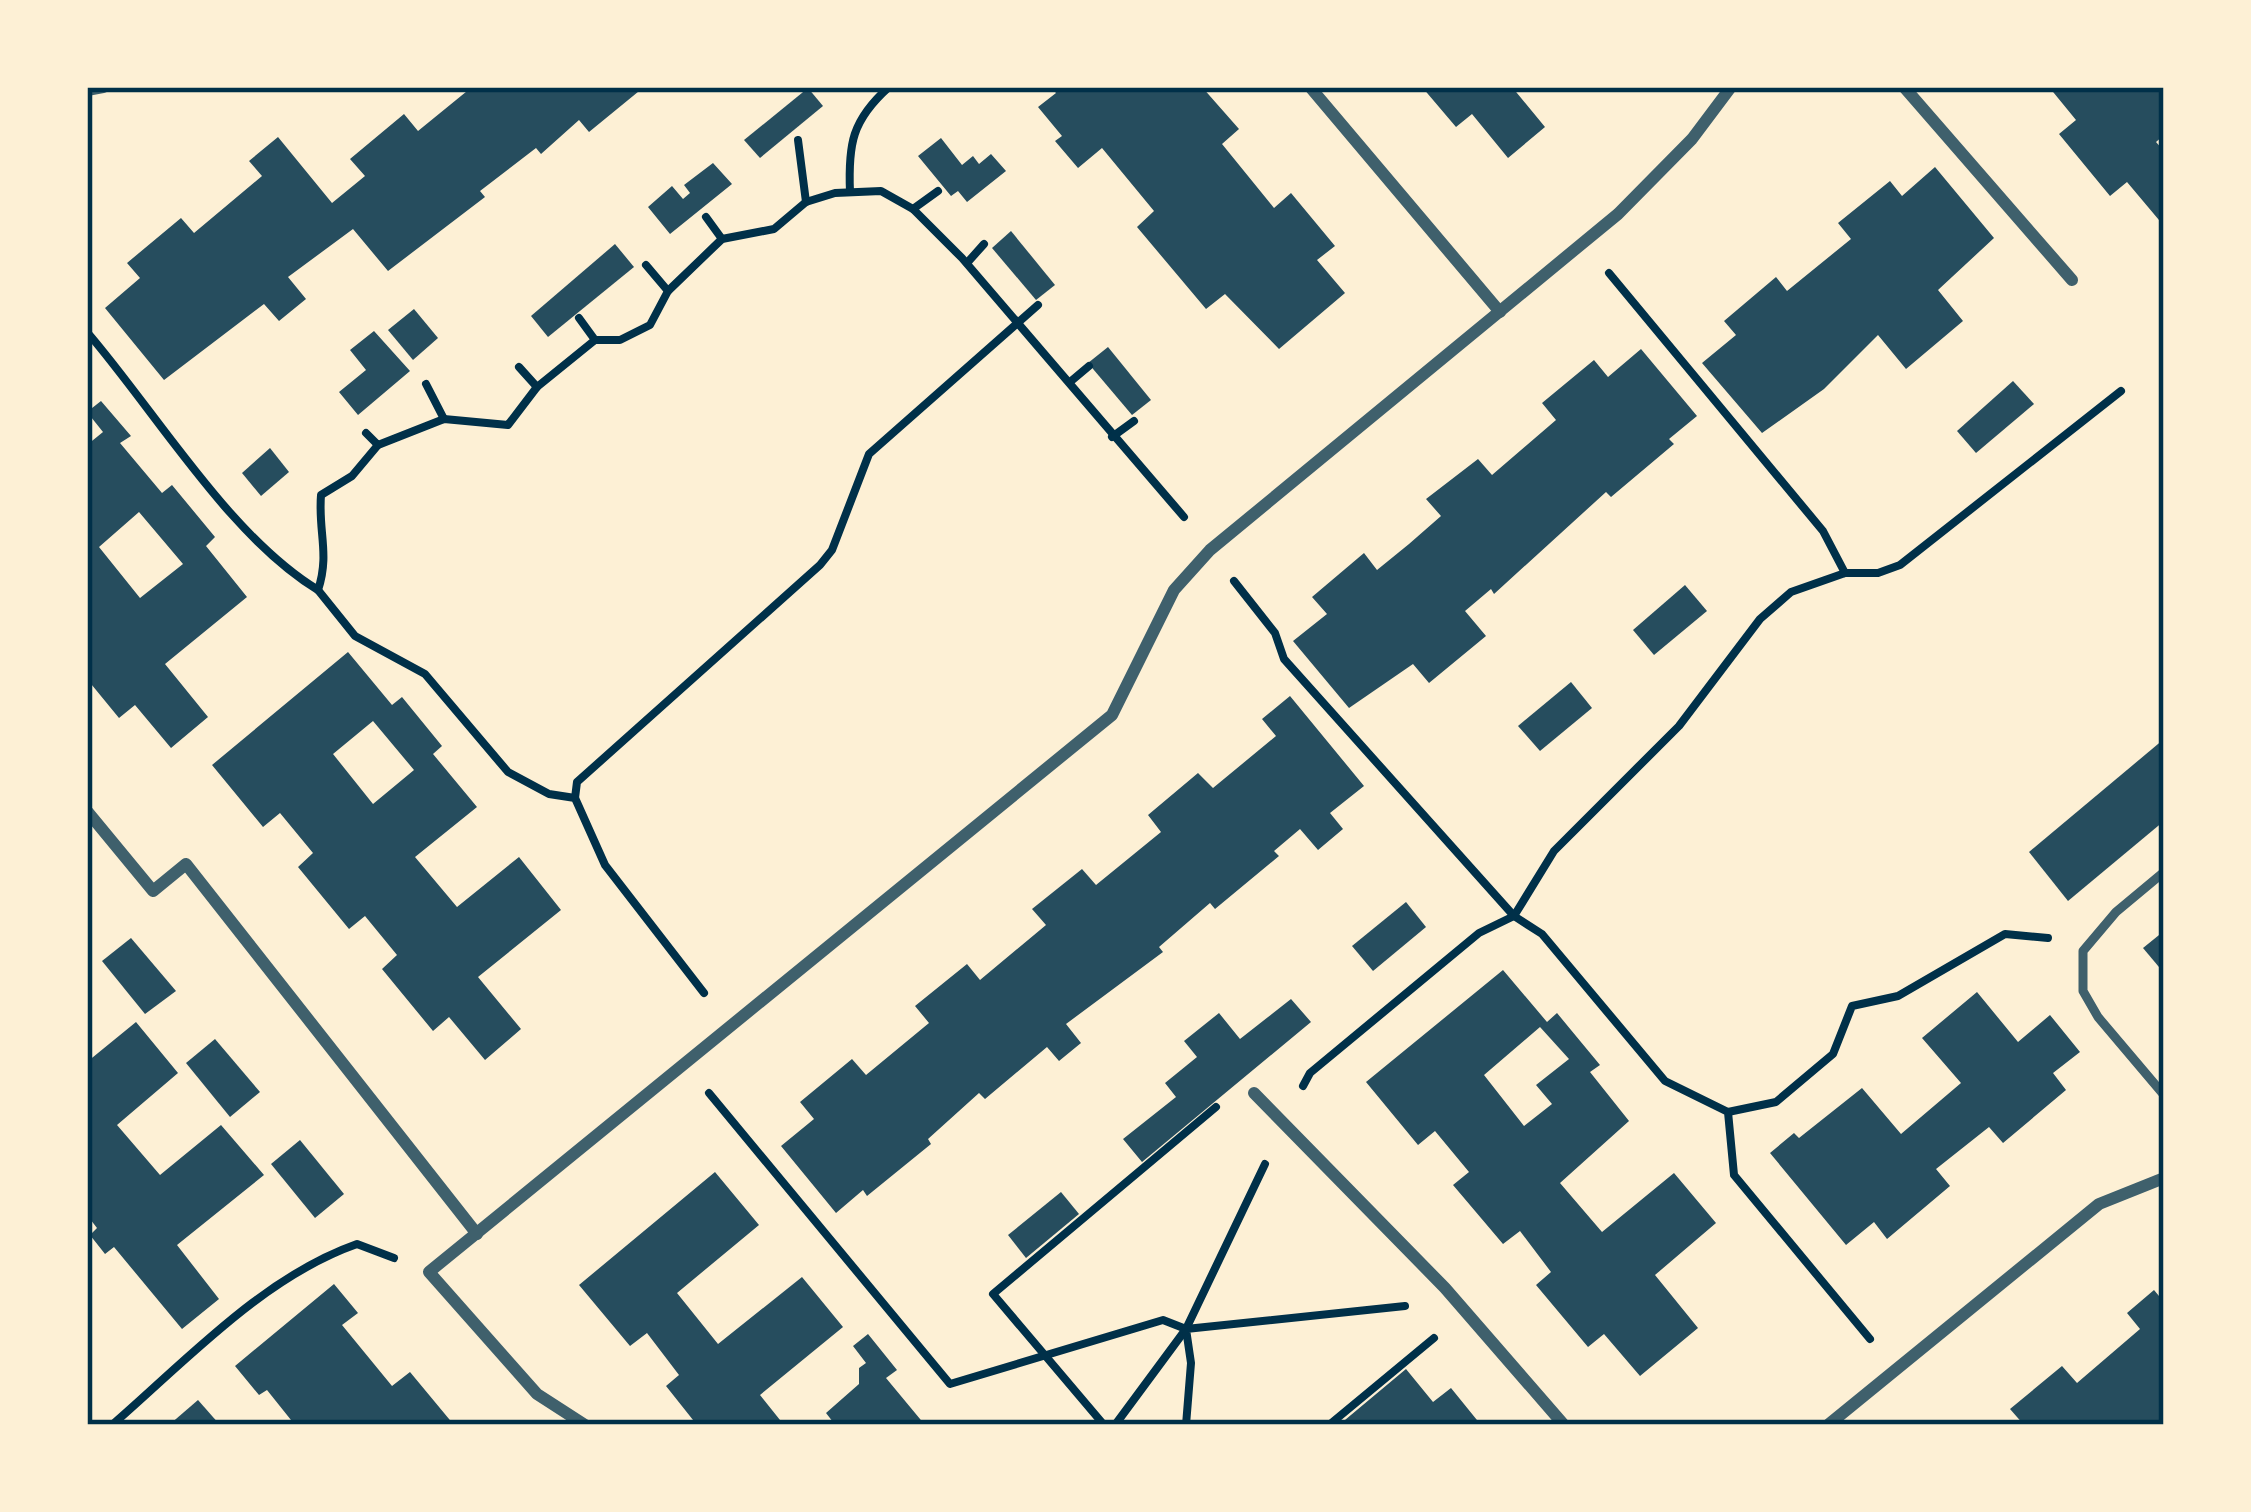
<svg xmlns="http://www.w3.org/2000/svg" width="2251" height="1512" font-family="Lato,sans-serif">
<style>
.building{fill:#264d5e;fill-rule:evenodd}
.lines{fill:none;stroke-linecap:round;stroke-linejoin:round}
.path{stroke:#003049;stroke-width:8}
.service{stroke:#3f606c;stroke-width:9}
.minor{stroke:#3f606c;stroke-width:12}
.neatline{fill:none;stroke:#003049;stroke-width:4.5}
</style>
<rect width="100%" height="100%" fill="#fdf0d5"/>
<g class="building">
<path d="M 472,87 L 644,87 L 589,132 L 579,120 L 541,154 L 536,148 L 480,191 L 485,197 L 388,271 L 353,229 L 288,277 L 306,299 L 279,321 L 264,304 L 164,380 L 105,308 L 140,278 L 127,263 L 181,218 L 194,233 L 262,176 L 249,161 L 278,137 L 332,203 L 365,176 L 350,159 L 404,114 L 418,131 Z"/>
<path d="M 1051,87 L 1173,87 L 1178,92 L 1202,87 L 1239,129 L 1222,144 L 1274,208 L 1291,193 L 1335,246 L 1317,260 L 1345,293 L 1279,349 L 1225,294 L 1206,309 L 1137,227 L 1154,211 L 1102,148 L 1078,168 L 1055,141 L 1062,136 L 1038,107 L 1056,93 Z"/>
<path d="M 1422,87 L 1512,87 L 1545,127 L 1508,158 L 1472,114 L 1456,127 Z"/>
<path d="M 2049,87 L 2164,87 L 2164,135 L 2156,142 L 2164,151 L 2164,226 L 2127,182 L 2110,196 L 2059,134 L 2076,120 Z"/>
<path d="M 808,88 L 823,106 L 760,158 L 744,140 Z"/>
<path d="M 941,138 L 962,165 L 973,156 L 979,164 L 991,154 L 1006,171 L 967,202 L 958,191 L 951,196 L 918,156 Z"/>
<path d="M 713,163 L 732,184 L 670,234 L 648,207 L 672,186 L 683,199 L 690,193 L 684,185 Z"/>
<path d="M 1935,167 L 1994,238 L 1938,290 L 1963,321 L 1906,369 L 1878,335 L 1824,389 L 1762,433 L 1702,363 L 1736,335 L 1724,321 L 1776,277 L 1787,291 L 1851,239 L 1838,223 L 1890,181 L 1902,196 Z"/>
<path d="M 1011,231 L 1055,285 L 1036,300 L 992,248 Z"/>
<path d="M 615,244 L 634,267 L 548,337 L 531,316 Z"/>
<path d="M 414,309 L 438,338 L 413,360 L 388,330 Z"/>
<path d="M 374,331 L 410,371 L 358,415 L 339,392 L 366,370 L 350,350 Z"/>
<path d="M 1108,347 L 1151,400 L 1132,415 L 1088,363 Z"/>
<path d="M 1641,349 L 1697,416 L 1669,439 L 1674,444 L 1611,497 L 1606,492 L 1494,594 L 1491,589 L 1465,611 L 1486,636 L 1429,683 L 1413,664 L 1349,708 L 1293,641 L 1327,614 L 1312,597 L 1364,553 L 1377,570 L 1409,544 L 1441,516 L 1426,499 L 1478,459 L 1492,475 L 1556,420 L 1542,403 L 1594,360 L 1608,377 Z"/>
<path d="M 2013,381 L 2034,404 L 1976,453 L 1957,431 Z"/>
<path d="M 101,401 L 131,436 L 120,443 L 162,493 L 172,485 L 215,537 L 206,546 L 247,597 L 165,664 L 208,717 L 171,748 L 135,705 L 119,718 L 87,679 L 87,445 L 103,432 L 87,412 ZM 139,512 L 183,564 L 140,598 L 99,547 Z"/>
<path d="M 270,448 L 289,472 L 261,496 L 242,473 Z"/>
<path d="M 1685,585 L 1707,611 L 1654,655 L 1633,630 Z"/>
<path d="M 348,652 L 392,705 L 402,697 L 442,746 L 433,754 L 477,807 L 415,857 L 457,907 L 519,857 L 561,910 L 478,977 L 521,1029 L 485,1060 L 449,1017 L 433,1031 L 382,969 L 397,955 L 365,916 L 349,929 L 298,867 L 313,853 L 280,813 L 263,827 L 212,765 ZM 373,721 L 414,770 L 373,804 L 333,754 Z"/>
<path d="M 1571,682 L 1592,708 L 1540,751 L 1518,726 Z"/>
<path d="M 1290,696 L 1364,786 L 1330,813 L 1343,829 L 1318,850 L 1300,829 L 1274,851 L 1279,856 L 1215,909 L 1210,903 L 1159,947 L 1163,952 L 1066,1024 L 1081,1043 L 1059,1061 L 1047,1047 L 985,1099 L 979,1093 L 928,1139 L 931,1144 L 867,1196 L 863,1190 L 836,1213 L 781,1146 L 814,1119 L 800,1102 L 852,1059 L 866,1075 L 929,1023 L 915,1006 L 967,964 L 980,980 L 1046,925 L 1032,909 L 1082,869 L 1096,885 L 1161,832 L 1148,815 L 1198,773 L 1213,788 L 1276,736 L 1262,719 Z"/>
<path d="M 2164,739 L 2164,821 L 2068,901 L 2029,852 Z"/>
<path d="M 1406,902 L 1426,927 L 1373,971 L 1352,946 Z"/>
<path d="M 2164,931 L 2164,973 L 2143,948 Z"/>
<path d="M 131,938 L 176,991 L 145,1014 L 102,961 Z"/>
<path d="M 1503,970 L 1547,1022 L 1557,1013 L 1571,1030 L 1600,1065 L 1590,1072 L 1629,1121 L 1560,1183 L 1602,1232 L 1674,1173 L 1716,1223 L 1655,1275 L 1698,1328 L 1640,1376 L 1604,1334 L 1588,1347 L 1536,1285 L 1551,1272 L 1520,1231 L 1503,1244 L 1453,1185 L 1469,1172 L 1435,1131 L 1418,1145 L 1366,1082 ZM 1540,1027 L 1569,1059 L 1536,1085 L 1552,1104 L 1524,1126 L 1484,1075 Z"/>
<path d="M 1977,992 L 2018,1042 L 2050,1015 L 2080,1052 L 2053,1073 L 2066,1090 L 2003,1143 L 1989,1127 L 1936,1169 L 1950,1186 L 1887,1239 L 1874,1222 L 1846,1245 L 1770,1153 L 1794,1133 L 1799,1138 L 1862,1088 L 1901,1134 L 1961,1083 L 1922,1038 Z"/>
<path d="M 1291,999 L 1311,1022 L 1142,1162 L 1123,1139 L 1176,1097 L 1165,1083 L 1197,1057 L 1184,1041 L 1219,1013 L 1240,1039 Z"/>
<path d="M 136,1022 L 178,1073 L 117,1125 L 160,1175 L 221,1125 L 264,1175 L 177,1245 L 219,1299 L 182,1329 L 114,1247 L 105,1254 L 90,1235 L 97,1228 L 87,1215 L 87,1062 Z"/>
<path d="M 215,1039 L 260,1092 L 230,1117 L 186,1063 Z"/>
<path d="M 300,1140 L 344,1194 L 315,1218 L 271,1164 Z"/>
<path d="M 715,1172 L 759,1225 L 677,1293 L 718,1344 L 802,1277 L 843,1327 L 760,1395 L 784,1425 L 697,1425 L 666,1386 L 679,1375 L 647,1333 L 630,1346 L 579,1285 Z"/>
<path d="M 1061,1192 L 1079,1214 L 1026,1258 L 1008,1235 Z"/>
<path d="M 334,1284 L 358,1313 L 342,1325 L 392,1386 L 410,1372 L 454,1425 L 295,1425 L 267,1390 L 259,1395 L 235,1366 Z"/>
<path d="M 2154,1290 L 2164,1302 L 2164,1425 L 2024,1425 L 2010,1409 L 2062,1366 L 2077,1383 L 2140,1329 L 2127,1313 Z"/>
<path d="M 868,1334 L 897,1370 L 886,1378 L 925,1425 L 829,1425 L 833,1422 L 826,1413 L 859,1384 L 859,1368 L 866,1363 L 853,1346 Z"/>
<path d="M 1406,1369 L 1433,1402 L 1451,1388 L 1481,1425 L 1339,1425 Z"/>
<path d="M 198,1400 L 220,1425 L 169,1425 Z"/>
</g>
<g class="lines">
<g class="path">
<path d="M 798,140 L 806,202"/>
<path d="M 850,192 C 848,144 852,120 889,87"/>
<path d="M 913,209 L 938,191"/>
<path d="M 706,217 L 722,239"/>
<path d="M 967,263 L 984,244"/>
<path d="M 646,265 L 668,291"/>
<path d="M 1609,273 L 1823,531 L 1845,573"/>
<path d="M 579,318 L 595,340"/>
<path d="M 87,332 C 156,412 229,536 318,590 C 330,554 318,532 321,495 L 352,476 L 378,445"/>
<path d="M 519,367 L 537,387"/>
<path d="M 1070,382 L 1089,366"/>
<path d="M 426,384 L 444,419"/>
<path d="M 366,433 L 378,445 L 444,419 L 508,425 L 537,387 L 595,340 L 620,340 L 650,325 L 668,291 L 722,239 L 774,229 L 806,202 L 835,193 L 881,191 L 913,209 L 962,258 L 1184,517"/>
<path d="M 1112,437 L 1134,421"/>
<path d="M 1234,581 L 1275,633 L 1284,659 L 1514,916 L 1542,934 L 1665,1081 L 1728,1112 L 1734,1175 L 1870,1339"/>
<path d="M 318,590 L 355,636 L 425,674 L 508,772 L 549,794 L 575,798 L 605,865 L 704,993"/>
<path d="M 575,798 L 577,782 L 820,565 L 832,550 L 869,454 L 1038,305"/>
<path d="M 1303,1086 L 1310,1073 L 1479,933 L 1514,916 L 1554,851 L 1679,726 L 1760,619 L 1791,592 L 1845,573 L 1878,573 L 1900,565 L 2121,391"/>
<path d="M 709,1093 L 950,1384 L 1163,1320 L 1186,1329"/>
<path d="M 1728,1112 L 1776,1102 L 1833,1054 L 1852,1006 L 1898,996 L 2005,934 L 2048,938"/>
<path d="M 112,1425 C 186,1361 263,1277 357,1244 L 394,1258"/>
<path d="M 1104,1425 L 993,1294 L 1216,1107"/>
<path d="M 1115,1425 L 1186,1329 L 1265,1164"/>
<path d="M 1186,1425 L 1191,1363 L 1186,1329 L 1405,1306"/>
<path d="M 1329,1425 L 1434,1338"/>
</g>
<path class="service" d="M 2164,872 L 2116,912 L 2083,951 L 2083,991 L 2098,1017 L 2164,1095"/>
<g class="minor">
<path d="M 1310,87 L 1500,312"/>
<path d="M 1904,87 L 2072,280"/>
<path d="M 87,90 L 103,87"/>
<path d="M 87,811 L 153,891 L 186,864 L 477,1234"/>
<path d="M 1254,1093 L 1445,1288 L 1564,1425"/>
<path d="M 585,1425 L 537,1394 L 429,1272 L 1112,715 L 1174,590 L 1210,550 L 1618,214 L 1692,139 L 1731,87"/>
<path d="M 1828,1425 L 2099,1204 L 2164,1178"/>
</g>
</g>
<rect width="2251" height="1512" fill="none" stroke="#fdf0d5" stroke-width="180"/>
<rect x="90" y="90" width="2071" height="1332" class="neatline"/>
</svg>
